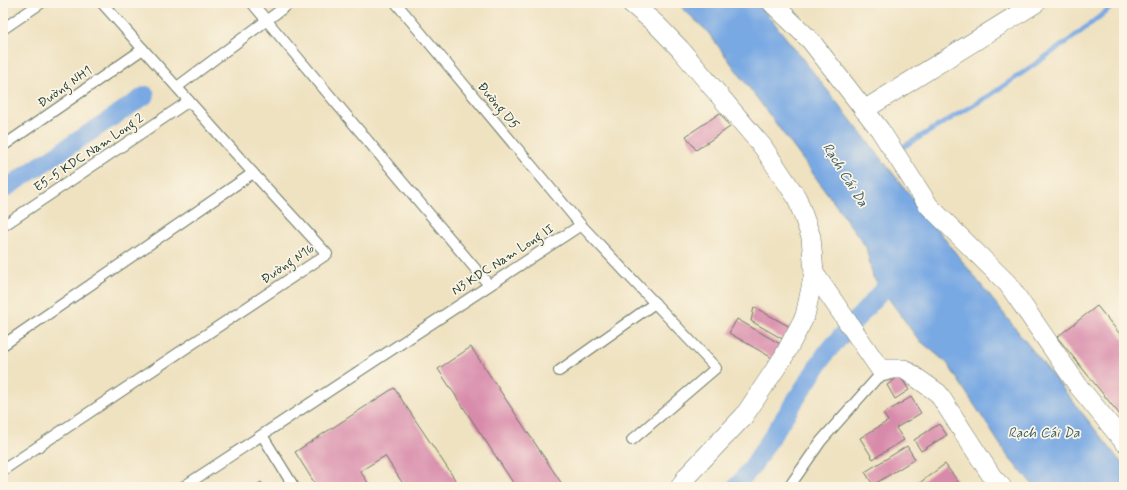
<svg xmlns="http://www.w3.org/2000/svg" width="1127" height="490" font-family="Mynerve,sans-serif">
<style>
.water{fill:#79a9e3;stroke:#4c738c}
.lines{fill:none;stroke-linecap:round;stroke-linejoin:round}
.stream{stroke:#79a9e3;stroke-width:5}
.canal{stroke:#79a9e3;stroke-width:18}
.building{fill:#d88aaa}
.service-casing{stroke:#687765;stroke-width:12}
.minor-casing{stroke:#687765;stroke-width:20}
.service{stroke:#fff;stroke-width:10}
.minor{stroke:#fff;stroke-width:19}
.labels{text-anchor:middle;dominant-baseline:central;stroke-width:3.5;stroke-linejoin:round;paint-order:stroke}
.street-label{font-size:13px;fill:#1f3d34;stroke:#fcf5e5}
.water-label{font-size:14px;font-style:italic;fill:#3a5d69;stroke:#fcf5e5}
</style>
<rect width="100%" height="100%" fill="#fcf5e5"/>
<filter id="ink" filterUnits="userSpaceOnUse"><feTurbulence type="fractalNoise" baseFrequency=".025" numOctaves="2"/><feDisplacementMap in="SourceGraphic" scale="8" xChannelSelector="R" yChannelSelector="G"/><feConvolveMatrix kernelMatrix="1 2 1 2 8 2 1 2 1" color-interpolation-filters="sRGB"/></filter>
<filter id="wash" filterUnits="userSpaceOnUse"><feTurbulence type="fractalNoise" baseFrequency=".012" numOctaves="4" result="noise"/><feDisplacementMap in="SourceGraphic" scale="16" xChannelSelector="R" yChannelSelector="G"/><feGaussianBlur stdDeviation="0.9" result="paint"/><feColorMatrix in="noise" values="0 0 0 0 0 0 0 0 0 0 0 0 0 0 0 0 0 1.4 0 .05"/><feComposite in="paint" operator="in"/></filter>
<g filter="url(#wash)">
<rect width="100%" height="100%" fill="#efe2c1"/>
<path class="water" d="M 677,3 L 756,3 L 771,19 L 1124,466 L 1124,487 L 1035,487 L 1009,458 L 947,363 L 918,339 L 873,277 L 866,247 L 809,168 L 707,31 Z"/>
<g class="lines">
<path class="stream" d="M 898,150 L 992,94 L 1071,39 L 1117,3"/>
<g class="canal">
<path d="M 3,190 L 146,95"/>
<path d="M 736,487 L 752,467 L 826,353 L 899,272"/>
</g>
</g>
<g id="blocks">
<g class="building">
<path d="M 720,113 L 730,127 L 696,150 L 686,136 Z"/>
<path d="M 1097,306 L 1124,339 L 1124,420 L 1057,337 Z"/>
<path d="M 754,307 L 792,328 L 786,341 L 751,321 Z"/>
<path d="M 737,319 L 782,345 L 774,359 L 729,333 Z"/>
<path d="M 471,347 L 564,487 L 516,487 L 438,369 Z"/>
<path d="M 900,376 L 909,390 L 895,399 L 887,385 Z"/>
<path d="M 394,388 L 460,487 L 405,487 L 385,456 L 360,471 L 371,487 L 317,487 L 295,452 Z"/>
<path d="M 911,397 L 921,413 L 896,428 L 904,440 L 873,459 L 860,438 L 888,421 L 883,414 Z"/>
<path d="M 939,424 L 947,435 L 921,451 L 914,440 Z"/>
<path d="M 907,446 L 915,459 L 873,485 L 865,472 Z"/>
<path d="M 945,464 L 962,487 L 914,487 Z"/>
<path d="M 261,482 L 265,487 L 253,487 Z"/>
</g>
</g>
</g>
<g filter="url(#ink)">
<use href="#blocks" fill-opacity="0" stroke="#687765" stroke-width="1"/>
<g class="lines">
<defs>
<g id="service">
<path d="M 252,3 L 489,285"/>
<path d="M 396,3 L 581,225"/>
<path d="M 3,29 L 41,3"/>
<path d="M 177,87 L 290,3"/>
<path d="M 3,146 L 143,49"/>
<path d="M 3,226 L 189,101"/>
<path d="M 3,345 L 253,173"/>
<path d="M 559,371 L 655,303"/>
<path d="M 262,435 L 294,487"/>
<path d="M 3,470 L 327,254 L 253,173 L 102,3"/>
<path d="M 183,487 L 581,225 L 716,368 L 632,440"/>
<path d="M 789,487 L 821,441 L 877,378 L 891,374"/>
</g>
<g id="minor">
<path d="M 631,3 L 657,25 L 680,49 L 763,147 L 797,198 L 811,237 L 814,273 L 805,316 L 784,356 L 744,416 L 687,476 L 680,487"/>
<path d="M 772,3 L 811,41 L 880,130 L 929,206 L 1008,284 L 1079,387 L 1124,442"/>
<path d="M 864,110 L 1036,3"/>
<path d="M 814,273 L 880,369 L 904,369 L 938,393 L 993,478 L 1002,487"/>
</g>
</defs>
<use href="#service" class="service-casing"/>
<use href="#minor" class="minor-casing"/>
<use href="#service" class="service"/>
<use href="#minor" class="minor"/>
</g>
</g>
<g class="labels">
<g class="street-label">
<text transform="translate(65 87) rotate(-35)">Đường NH1</text>
<text transform="translate(498 106) rotate(50)">Đường D5</text>
<text transform="translate(89 153) rotate(-34)">E5-5 KDC Nam Long 2</text>
<text transform="translate(503 260) rotate(-33)">N3 KDC Nam Long II</text>
<text transform="translate(288 264) rotate(-34)">Đường N16</text>
</g>
<g class="water-label">
<text transform="translate(845 175) rotate(58)">Rạch Cái Da</text>
<text x="1044" y="433">Rạch Cái Da</text>
</g>
</g>
<rect width="1127" height="490" fill="none" stroke="#fcf5e5" stroke-width="16"/>
</svg>
